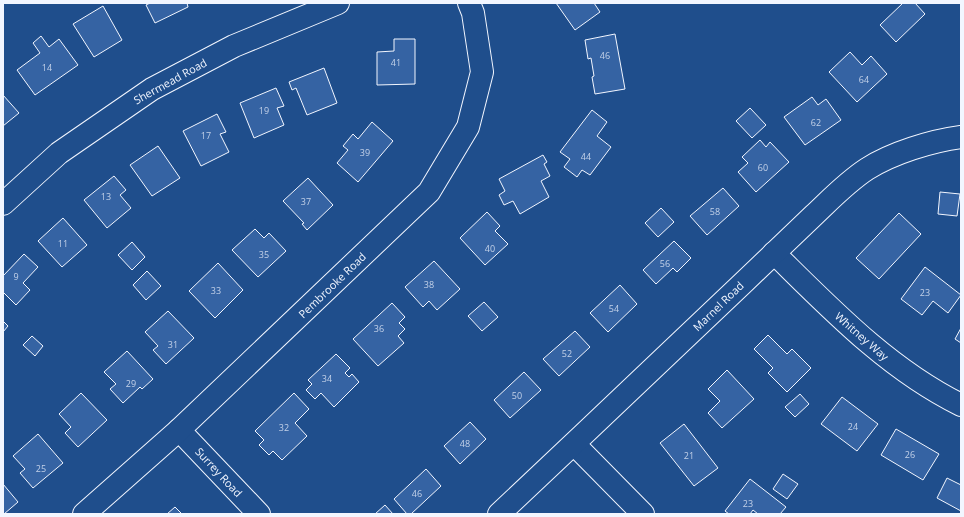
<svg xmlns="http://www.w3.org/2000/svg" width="964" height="517" font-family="'Open Sans',sans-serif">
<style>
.building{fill:#3563a3;stroke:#f2f6ff}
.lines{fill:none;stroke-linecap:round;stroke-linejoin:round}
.minor-casing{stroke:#f2f6ff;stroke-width:24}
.minor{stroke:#1f4e8c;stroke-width:22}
.labels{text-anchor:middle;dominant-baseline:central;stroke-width:3;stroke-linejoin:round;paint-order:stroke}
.number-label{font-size:9px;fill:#c3d1e8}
.street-label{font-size:11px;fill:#f2f6ff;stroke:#1f4e8c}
</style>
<rect width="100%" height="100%" fill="#1f4e8c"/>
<g class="building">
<path d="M 150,3 L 187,3 L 188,7 L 155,23 L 146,5 Z"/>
<path d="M 556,3 L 594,3 L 600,12 L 575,30 Z"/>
<path d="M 903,3 L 915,3 L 925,14 L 896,42 L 880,25 Z"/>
<path d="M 103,6 L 122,40 L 94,57 L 73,24 Z"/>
<path d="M 615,34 L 625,89 L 595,94 L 592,77 L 594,76 L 591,58 L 588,59 L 585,40 Z"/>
<path d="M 41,36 L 49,47 L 59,39 L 78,65 L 35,95 L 17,70 L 40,53 L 33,43 Z"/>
<path d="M 394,39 L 415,39 L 415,84 L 377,85 L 377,52 L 394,51 Z"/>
<path d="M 850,52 L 862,65 L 871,56 L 887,74 L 857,102 L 829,72 Z"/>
<path d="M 324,68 L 337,103 L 307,115 L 296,88 L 292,90 L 289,82 Z"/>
<path d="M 276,88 L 284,106 L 277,108 L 284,125 L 254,138 L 240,103 Z"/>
<path d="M 3,95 L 19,113 L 3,126 Z"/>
<path d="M 812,97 L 818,105 L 826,99 L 841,120 L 805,145 L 784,117 Z"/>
<path d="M 750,108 L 766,125 L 752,138 L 736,121 Z"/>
<path d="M 592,110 L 607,122 L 597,136 L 611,147 L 590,175 L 582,170 L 577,177 L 564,167 L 570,159 L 560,152 Z"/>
<path d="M 217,114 L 226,132 L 220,134 L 229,152 L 201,166 L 183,131 Z"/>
<path d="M 372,122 L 393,141 L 358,182 L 337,163 L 348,150 L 343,146 L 353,134 L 358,139 Z"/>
<path d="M 760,140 L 766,147 L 770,142 L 789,162 L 756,192 L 738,172 L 748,163 L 742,157 Z"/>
<path d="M 158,146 L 180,178 L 152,196 L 130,165 Z"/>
<path d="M 543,155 L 547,162 L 544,164 L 550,176 L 541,181 L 549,197 L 520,214 L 513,201 L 504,205 L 499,195 L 505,191 L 499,179 Z"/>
<path d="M 114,176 L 126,190 L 120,195 L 131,208 L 107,228 L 84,200 Z"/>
<path d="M 308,178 L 333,205 L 307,230 L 302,224 L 304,223 L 283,201 Z"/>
<path d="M 723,188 L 739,206 L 707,235 L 690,216 Z"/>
<path d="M 940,192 L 960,194 L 957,216 L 938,214 Z"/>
<path d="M 661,208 L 674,222 L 658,237 L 645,223 Z"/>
<path d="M 487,212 L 500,226 L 495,231 L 508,244 L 485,265 L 460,238 Z"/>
<path d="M 899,213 L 921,234 L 879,279 L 856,258 Z"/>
<path d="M 63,218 L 87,245 L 62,267 L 38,241 Z"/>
<path d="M 255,229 L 264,238 L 269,233 L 286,251 L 258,277 L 232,250 Z"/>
<path d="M 674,241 L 691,258 L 677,272 L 673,268 L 656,284 L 643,270 Z"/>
<path d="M 132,242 L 145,257 L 132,270 L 118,255 Z"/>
<path d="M 24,254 L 38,267 L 23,283 L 30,290 L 16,305 L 3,292 L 3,276 Z"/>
<path d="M 434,261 L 460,289 L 437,310 L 429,301 L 423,307 L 405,287 Z"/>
<path d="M 218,263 L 243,290 L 215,318 L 189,291 Z"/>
<path d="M 925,267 L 961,295 L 948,313 L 933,301 L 922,315 L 901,299 Z"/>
<path d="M 147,271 L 161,286 L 146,300 L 133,285 Z"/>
<path d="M 620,285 L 637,304 L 608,332 L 590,313 Z"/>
<path d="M 484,302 L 498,317 L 482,331 L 468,316 Z"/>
<path d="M 392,303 L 405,317 L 399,323 L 405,329 L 398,336 L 404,343 L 378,366 L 353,339 Z"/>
<path d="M 168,311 L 194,338 L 166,364 L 153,350 L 158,346 L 145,332 Z"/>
<path d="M 3,321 L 8,326 L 3,332 Z"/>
<path d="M 961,328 L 961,343 L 955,339 Z"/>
<path d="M 575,331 L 590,347 L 559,376 L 543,359 Z"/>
<path d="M 768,335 L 787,354 L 792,349 L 811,368 L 787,392 L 768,373 L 773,368 L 754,349 Z"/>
<path d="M 32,336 L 43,346 L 35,356 L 23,345 Z"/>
<path d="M 127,351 L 153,379 L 142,389 L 140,387 L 123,403 L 110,389 L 116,384 L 104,372 Z"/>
<path d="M 336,354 L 350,368 L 345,373 L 349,377 L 352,374 L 359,382 L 334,407 L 321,393 L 315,399 L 306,390 L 312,384 L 308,380 Z"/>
<path d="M 727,370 L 754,399 L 722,428 L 708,413 L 720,401 L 708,389 Z"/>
<path d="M 524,372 L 541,390 L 510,418 L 494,400 Z"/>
<path d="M 81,393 L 107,420 L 78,447 L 65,433 L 71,427 L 59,414 Z"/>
<path d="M 294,393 L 309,409 L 295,423 L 307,436 L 282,460 L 273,451 L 269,455 L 259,445 L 264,440 L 255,431 Z"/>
<path d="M 800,394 L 809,404 L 795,417 L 785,407 Z"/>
<path d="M 842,397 L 878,424 L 857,451 L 821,424 Z"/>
<path d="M 470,422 L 486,439 L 460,464 L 444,446 Z"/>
<path d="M 684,424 L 718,468 L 694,486 L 660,443 Z"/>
<path d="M 896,429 L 939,454 L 923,480 L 881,455 Z"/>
<path d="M 38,434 L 63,463 L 33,488 L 20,473 L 25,469 L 13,456 Z"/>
<path d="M 426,469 L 441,486 L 411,514 L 407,514 L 394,499 Z"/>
<path d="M 783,474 L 798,484 L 787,499 L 773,489 Z"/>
<path d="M 947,478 L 961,485 L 961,511 L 937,498 Z"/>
<path d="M 750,479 L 786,507 L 780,514 L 758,514 L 753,510 L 750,514 L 729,514 L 725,511 Z"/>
<path d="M 3,484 L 18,502 L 4,514 L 3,514 Z"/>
<path d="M 385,505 L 393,514 L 375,514 Z"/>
<path d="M 175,507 L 182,514 L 167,514 Z"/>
</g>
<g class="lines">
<defs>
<g id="minor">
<path d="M 3,204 L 59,153 L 152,89 L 234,46 L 338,3"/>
<path d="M 774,253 C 831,309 888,369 961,405"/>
<path d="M 179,430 L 259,514"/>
<path d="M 574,444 L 643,514"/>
<path d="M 84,514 L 179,430 L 429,192 L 468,127 L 482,72 L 473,13 L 469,3"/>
<path d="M 499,514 C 581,437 662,360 744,282 C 767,260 791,237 814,215 C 831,199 847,182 867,169 C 892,153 931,141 961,137"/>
</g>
</defs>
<use href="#minor" class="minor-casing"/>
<use href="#minor" class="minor"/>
</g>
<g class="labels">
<g class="number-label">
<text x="605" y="55">46</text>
<text x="396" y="62">41</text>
<text x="47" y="67">14</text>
<text x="864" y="79">64</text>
<text x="264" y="110">19</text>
<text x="816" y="122">62</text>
<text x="206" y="135">17</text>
<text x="365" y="152">39</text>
<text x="586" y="156">44</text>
<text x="763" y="167">60</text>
<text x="106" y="196">13</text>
<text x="306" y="201">37</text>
<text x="715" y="211">58</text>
<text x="63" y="243">11</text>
<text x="490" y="248">40</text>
<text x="264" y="254">35</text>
<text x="665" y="263">56</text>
<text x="16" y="276">9</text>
<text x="429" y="284">38</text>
<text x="216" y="290">33</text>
<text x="925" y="292">23</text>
<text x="614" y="308">54</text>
<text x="379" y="328">36</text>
<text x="173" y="344">31</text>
<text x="567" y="353">52</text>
<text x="327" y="378">34</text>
<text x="131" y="383">29</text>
<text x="517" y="395">50</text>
<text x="853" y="426">24</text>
<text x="284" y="427">32</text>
<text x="465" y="443">48</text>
<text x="910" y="454">26</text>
<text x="689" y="455">21</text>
<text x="41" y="468">25</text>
<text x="417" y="493">46</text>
<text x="748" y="503">23</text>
</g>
<g class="street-label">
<text transform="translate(170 81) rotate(-29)">Shermead Road</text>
<text transform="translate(332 285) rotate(-44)">Pembrooke Road</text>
<text transform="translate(718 306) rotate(-44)">Marnel Road</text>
<text transform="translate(862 336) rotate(41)">Whitney Way</text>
<text transform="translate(219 472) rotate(47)">Surrey Road</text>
</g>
</g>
<rect width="964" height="517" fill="none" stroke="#f2f6ff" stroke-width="8"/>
</svg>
